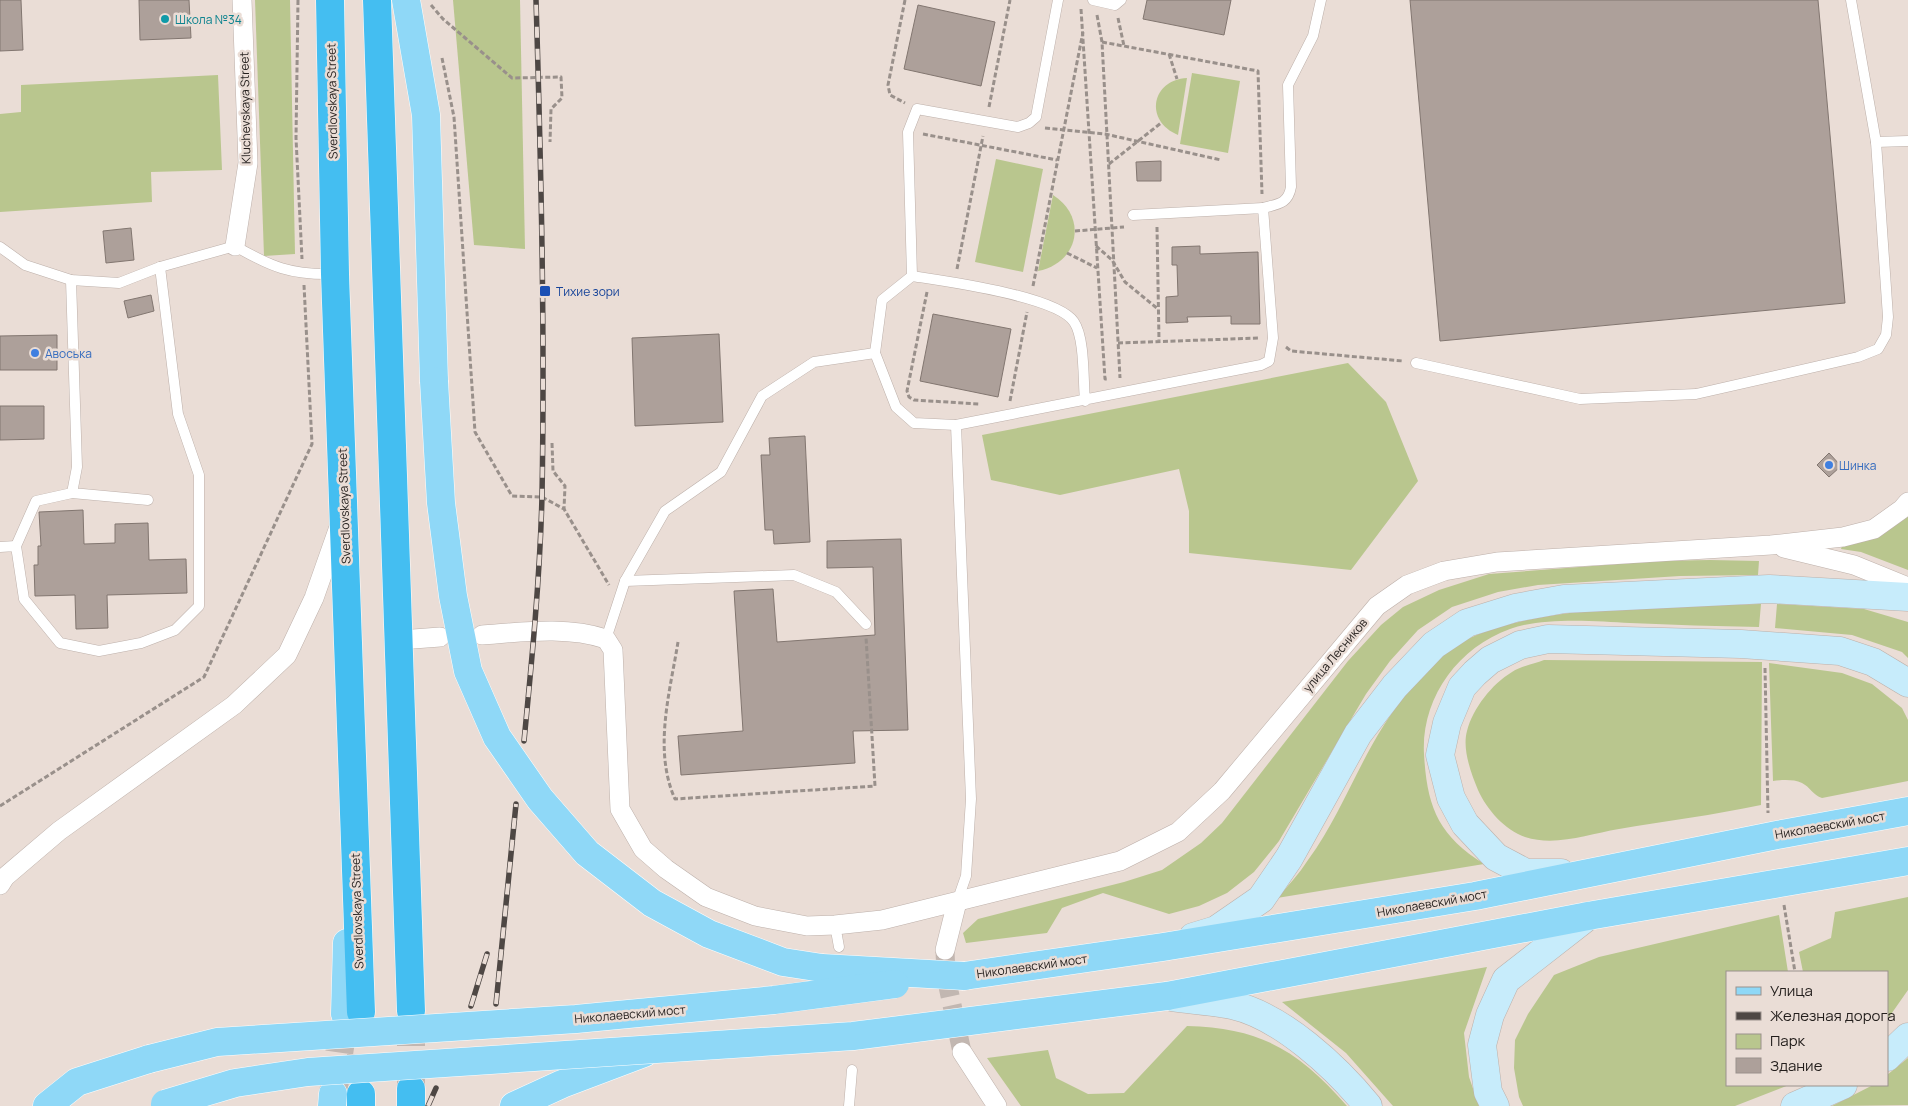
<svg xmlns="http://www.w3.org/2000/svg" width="1908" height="1106" font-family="Manrope,sans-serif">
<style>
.green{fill:#b9c68e}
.building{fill:#ada09a;stroke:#827670}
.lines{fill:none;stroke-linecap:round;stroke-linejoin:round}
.street-tunnel{stroke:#c2b7b1;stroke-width:19;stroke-dasharray:19 9;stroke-linecap:butt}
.primary-tunnel{stroke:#c2b7b1;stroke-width:28;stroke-dasharray:28 14;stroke-linecap:butt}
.highway-tunnel{stroke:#c2b7b1;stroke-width:28;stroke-dasharray:28 14;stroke-linecap:butt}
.lane-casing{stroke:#bdb0aa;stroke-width:11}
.street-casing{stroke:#bdb0aa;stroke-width:20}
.secondary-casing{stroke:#bdb0aa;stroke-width:29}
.primary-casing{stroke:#fff;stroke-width:29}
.highway-casing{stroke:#fff;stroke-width:29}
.path{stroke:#99908b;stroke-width:3;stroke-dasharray:5 2.5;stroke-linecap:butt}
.lane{stroke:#fff;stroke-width:10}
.street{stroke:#fff;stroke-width:19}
.secondary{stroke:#c7ecfb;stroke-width:28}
.primary{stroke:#8fd8f7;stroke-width:28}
.highway{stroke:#44bef1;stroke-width:28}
.rail-casing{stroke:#4e4744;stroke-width:5.5}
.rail{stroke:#eaddd6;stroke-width:4;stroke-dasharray:11;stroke-linecap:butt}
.primary-bridge-casing{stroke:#fff;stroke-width:29;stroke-linecap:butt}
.primary-bridge{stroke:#8fd8f7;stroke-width:28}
.culture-dot{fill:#0f9aa8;stroke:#eaddd6;stroke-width:2}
.transit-dot{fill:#1a4fb4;stroke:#eaddd6;stroke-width:2}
.shop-dot{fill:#3f7fe0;stroke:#eaddd6;stroke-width:2}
.labels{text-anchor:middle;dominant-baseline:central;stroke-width:5;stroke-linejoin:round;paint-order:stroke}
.culture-label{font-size:12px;fill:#0d838f;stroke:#eaddd6;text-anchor:start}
.street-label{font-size:12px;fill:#231e1c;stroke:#eaddd6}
.transit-label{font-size:12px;fill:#164399;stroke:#eaddd6;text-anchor:start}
.shop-label{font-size:12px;fill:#366cbe;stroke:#eaddd6;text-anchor:start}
</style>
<rect width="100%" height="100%" fill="#eaddd6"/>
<g class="green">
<path d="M 255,0 L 290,0 L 295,254 L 264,256 Z"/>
<path d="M 453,0 L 520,0 L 525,249 L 474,245 Z"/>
<path d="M 1192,73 L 1240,81 L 1228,153 L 1180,144 Z"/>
<path d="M 218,75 L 222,170 L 151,172 L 152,202 L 0,212 L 0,114 L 21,112 L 21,85 Z"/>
<path d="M 1187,78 L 1178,135 C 1144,121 1151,80 1187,78 Z"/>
<path d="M 996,159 L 1043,169 L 1023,272 L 975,262 Z"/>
<path d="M 1053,195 C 1088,217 1079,263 1038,271 Z"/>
<path d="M 1348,363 L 1386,402 L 1418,481 L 1351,570 L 1189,553 L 1189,511 L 1179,469 L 1060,495 L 991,480 L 982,435 Z"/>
<path d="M 1908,515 L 1908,570 L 1861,552 L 1841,549 L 1843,543 C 1871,537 1886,535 1908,515 Z"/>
<path d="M 1710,560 L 1759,561 L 1758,575 L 1680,576 L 1538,585 L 1498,592 L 1452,607 L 1418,630 L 1390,661 L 1366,694 L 1279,841 L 1254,872 L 1227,893 L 1199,906 L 1169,914 L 1103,893 L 1062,908 L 1047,933 L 966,943 L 963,933 L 978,919 L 1124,882 L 1162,870 L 1201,843 L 1222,823 L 1348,661 L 1381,625 L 1403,607 L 1439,590 L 1489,574 L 1657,561 Z"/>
<path d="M 1761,604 L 1759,627 C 1716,626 1673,625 1630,623 C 1596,621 1542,617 1510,629 C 1457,648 1421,699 1424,754 C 1427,807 1438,835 1484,864 L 1277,898 C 1288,886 1299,874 1308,860 C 1339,818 1356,769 1384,725 C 1400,701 1418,673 1441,655 C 1509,601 1675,607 1761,604 Z"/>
<path d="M 1777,604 L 1864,609 L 1908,622 L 1908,658 L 1902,652 L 1852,635 L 1775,628 Z"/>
<path d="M 1544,660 L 1762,662 L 1761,805 C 1714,815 1666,821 1619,829 C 1588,834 1556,847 1525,837 C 1505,830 1487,810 1478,790 C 1471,773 1462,749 1467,731 C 1473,708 1492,684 1512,672 C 1521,666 1534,664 1544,660 Z"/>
<path d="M 1769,663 L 1842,673 L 1872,684 L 1902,708 L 1908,720 L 1908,781 L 1822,798 C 1813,795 1810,787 1802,783 C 1793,779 1782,780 1773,781 Z"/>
<path d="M 1908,897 L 1908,990 L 1887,1020 L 1887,972 L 1803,972 L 1799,952 L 1831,938 L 1835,912 Z"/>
<path d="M 1779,915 L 1788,972 L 1727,972 L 1727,1085 L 1789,1085 L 1735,1106 L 1523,1106 L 1519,1097 L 1514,1068 L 1515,1040 L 1528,1014 L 1554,975 L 1599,957 Z"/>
<path d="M 1487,967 L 1464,1033 L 1469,1077 L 1479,1106 L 1393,1106 L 1346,1053 L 1282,1002 Z"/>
<path d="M 1187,1026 C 1262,1028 1299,1051 1347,1106 L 1021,1106 L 987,1058 L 1048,1050 L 1056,1078 L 1088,1094 L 1124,1093 Z"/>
<path d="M 1908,1058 L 1908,1105 L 1832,1106 L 1873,1085 L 1887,1085 L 1887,1075 Z"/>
</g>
<g class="building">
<path d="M 0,0 L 21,0 L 23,50 L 0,51 Z"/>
<path d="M 139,0 L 189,0 L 191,38 L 140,40 Z"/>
<path d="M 1147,0 L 1231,0 L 1224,35 L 1143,19 Z"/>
<path d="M 1410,0 L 1818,0 L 1845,303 L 1440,341 Z"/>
<path d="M 918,5 L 995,22 L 981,86 L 904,69 Z"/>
<path d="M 1161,161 L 1161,181 L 1137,181 L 1136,162 Z"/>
<path d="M 131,228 L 134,260 L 106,263 L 103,231 Z"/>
<path d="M 1200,246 L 1200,254 L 1258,252 L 1260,324 L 1231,324 L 1231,316 L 1187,317 L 1188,322 L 1166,323 L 1166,297 L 1178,296 L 1177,265 L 1172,265 L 1172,247 Z"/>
<path d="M 151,295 L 154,311 L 128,318 L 124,301 Z"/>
<path d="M 933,314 L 1011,329 L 998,397 L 920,381 Z"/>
<path d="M 719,334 L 723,422 L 635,426 L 632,338 Z"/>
<path d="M 57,335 L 57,370 L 0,370 L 0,336 Z"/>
<path d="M 0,406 L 44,406 L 44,439 L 0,440 Z"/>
<path d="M 805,436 L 810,542 L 774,544 L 773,530 L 765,530 L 761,455 L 770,455 L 769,438 Z"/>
<path d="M 1829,453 L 1841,466 L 1829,477 L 1817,465 Z"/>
<path d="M 83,510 L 84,544 L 115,543 L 115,524 L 148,523 L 149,560 L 186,559 L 187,593 L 107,595 L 108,628 L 76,629 L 75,595 L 35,596 L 34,565 L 38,565 L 38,546 L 41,546 L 39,512 Z"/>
<path d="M 901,539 L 908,730 L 853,731 L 855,763 L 681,775 L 678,736 L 743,731 L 734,591 L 773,589 L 777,642 L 875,635 L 873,567 L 827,568 L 827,541 Z"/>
</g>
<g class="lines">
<path class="street-tunnel" d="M 945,950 L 946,977 L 962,1052"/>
<path class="primary-tunnel" d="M 333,1094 L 345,1014"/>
<g class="highway-tunnel">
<path d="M 361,1012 L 361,1091"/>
<path d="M 411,1088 L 411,1011"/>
</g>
<defs>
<g id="lane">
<path d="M 1093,0 L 1115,5 L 1121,0"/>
<path d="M 1851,0 L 1876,142 L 1908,141"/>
<path d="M 1263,208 C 1278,204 1288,204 1291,187 L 1288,85 L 1313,36 L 1321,0"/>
<path d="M 0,247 L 25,265 L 71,280 L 119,283 L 160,267 L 235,246 C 271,267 291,275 333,274"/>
<path d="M 912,276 L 908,132 L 917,109 L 1018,127 L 1029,123 L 1036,117 L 1058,0"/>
<path d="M 71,280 L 77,467 L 72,493 L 148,500"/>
<path d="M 1416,363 L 1580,399 L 1696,394 L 1858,357 L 1878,349 L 1886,335 L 1888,317 L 1876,142"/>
<path d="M 1085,401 C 1083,380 1085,338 1074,322 C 1057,296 944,281 912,276 L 882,300 L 875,353 L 896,407 L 914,423 L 956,425 L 1261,365 L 1269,361 L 1273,338 L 1263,208 L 1133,215"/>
<path d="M 956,425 L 971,799 L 966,876 L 957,902"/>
<path d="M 16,546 L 36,501 L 72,493"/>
<path d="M 0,547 L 16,546 L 24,599 L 60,643 L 99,651 L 141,643 L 175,630 L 199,606 L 199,475 L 178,414 L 160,267"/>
<path d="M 625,581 L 794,575 L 836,592 L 866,624"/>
<path d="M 606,639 L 625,581 L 665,511 L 721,472 L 762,396 L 814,362 L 875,353"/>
<path d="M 835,925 L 839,947"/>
<path d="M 849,1106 L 852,1070"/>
</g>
<g id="street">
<path d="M 235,246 L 248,163 L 242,0"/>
<path d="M 1784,548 L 1854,565 L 1908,587"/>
<path d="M 482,635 C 523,632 567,626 606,639 L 613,650 L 620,809 L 643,849 L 666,869 L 706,897 L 755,916 L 807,926 L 835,925 L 882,920 L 1120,861 L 1178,832 L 1222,791 L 1377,606 L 1407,585 L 1444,571 L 1497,562 L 1771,545 L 1843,537 L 1874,529 L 1902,509 L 1908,502"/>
<path d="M 400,640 L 440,637"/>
<path d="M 0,885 L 5,877 L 59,831 L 234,705 L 287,655 L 314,598 L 339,527"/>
<path d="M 945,950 L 957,902"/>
<path d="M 962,1052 L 997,1106"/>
</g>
<g id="secondary">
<path d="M 1561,873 L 1526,873 L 1496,857 L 1465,824 L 1451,798 L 1440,755 L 1447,723 L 1462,687 L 1475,673 L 1490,660 L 1520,645 L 1548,639 L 1741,644 L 1840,651 L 1873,662 L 1908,683"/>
<path d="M 1193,937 L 1216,930 L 1261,899 L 1289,858 L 1358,734 L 1395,686 L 1434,645 L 1467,623 L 1515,608 L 1564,599 L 1769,589 L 1908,597"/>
<path d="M 1171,997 C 1191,1000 1212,1001 1232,1005 C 1282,1016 1337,1068 1368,1106"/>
<path d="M 1887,1057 L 1908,1037"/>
<path d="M 1495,1106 L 1488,1092 L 1482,1045 L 1490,1015 L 1506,980 L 1588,916"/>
<path d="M 1795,1106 L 1843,1085"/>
</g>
<g id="primary">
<path d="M 406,0 L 426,115 L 434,381"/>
<path d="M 964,976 L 1163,947 L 1475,896 L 1777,835 L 1908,811"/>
<path d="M 1167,996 L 1588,916 L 1908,861"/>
<path d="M 345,1014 L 347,943"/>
<path d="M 47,1106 L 77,1082 L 149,1059"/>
<path d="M 332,1106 L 333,1094"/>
<path d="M 514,1106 L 562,1084 L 644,1053"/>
</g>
<g id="highway">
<path d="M 330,0 L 335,274 L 361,1012"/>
<path d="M 377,0 L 411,1011"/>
<path d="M 411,1089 L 411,1106"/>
<path d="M 361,1106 L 361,1094"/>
</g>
</defs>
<use href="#lane" class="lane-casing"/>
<use href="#street" class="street-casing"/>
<use href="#secondary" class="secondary-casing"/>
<use href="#primary" class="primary-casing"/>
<use href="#highway" class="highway-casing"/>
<g class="path">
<path d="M 298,0 L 296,138 L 302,259"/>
<path d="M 905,0 L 888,85 L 890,95 L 905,103"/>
<path d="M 431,5 L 443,19 L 512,78 L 561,77 L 562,98 L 551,109 L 550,142"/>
<path d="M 1081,9 L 1105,379 L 1107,379"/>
<path d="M 1097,15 L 1102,42 L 1120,378"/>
<path d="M 1118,18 L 1124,46"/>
<path d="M 1102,42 L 1258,71 L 1262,194"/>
<path d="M 1169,54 L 1177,79"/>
<path d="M 442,58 L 454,117 L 475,432 L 512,496 L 542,497 L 564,509 L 609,585"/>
<path d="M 989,107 L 1010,0"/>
<path d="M 1045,128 L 1105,134 L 1221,160"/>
<path d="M 923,134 L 1057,160"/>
<path d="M 1109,164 L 1161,123"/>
<path d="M 1157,227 L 1159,340"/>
<path d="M 1075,231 L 1124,227"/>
<path d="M 1096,246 L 1112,260 L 1125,282 L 1158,309"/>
<path d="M 1067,253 L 1097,268"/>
<path d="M 957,269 L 983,136"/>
<path d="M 1033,286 L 1083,32"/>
<path d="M 927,292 L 907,391 L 909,397 L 914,400 L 979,404"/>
<path d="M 1118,343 L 1260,338"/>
<path d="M 1286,347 L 1291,351 L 1403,361"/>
<path d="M 1010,401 L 1027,312"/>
<path d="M 552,443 L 553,471 L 565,486 L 564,509"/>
<path d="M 678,642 C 670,692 653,750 675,799 L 875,786 L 866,637"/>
<path d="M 1765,668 L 1768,813"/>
<path d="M 0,806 L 204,677 L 312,444 L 304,285"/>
<path d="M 1784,905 L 1795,972"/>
</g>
<use href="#lane" class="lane"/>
<use href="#street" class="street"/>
<use href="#secondary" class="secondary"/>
<use href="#primary" class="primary"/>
<use href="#highway" class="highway"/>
<defs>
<g id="rail">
<path d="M 524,741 C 532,659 540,577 542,496 C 545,330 541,165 536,0"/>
<path d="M 496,1004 L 516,804"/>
<path d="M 471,1006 L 487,954"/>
<path d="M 428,1106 L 436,1088"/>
</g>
</defs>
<use href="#rail" class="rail-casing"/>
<use href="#rail" class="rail"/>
<defs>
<g id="primary-bridge">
<path d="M 434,381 L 441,503 L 453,596 L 468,671 L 497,737 L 540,799 L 587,853 L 652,903 L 709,934 L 783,962 L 822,968 L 964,976"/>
<path d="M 149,1059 L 217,1042 L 576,1019 L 774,1000 L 895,984"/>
<path d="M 165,1104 L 235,1083 L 308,1072 L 853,1036 L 1167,996"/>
</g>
</defs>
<use href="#primary-bridge" class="primary-bridge-casing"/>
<use href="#primary-bridge" class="primary-bridge"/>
</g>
<circle class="culture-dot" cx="165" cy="19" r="5"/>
<rect class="transit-dot" x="539" y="285" width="12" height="12" rx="2.5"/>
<g class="shop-dot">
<circle cx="35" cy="353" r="5"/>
<circle cx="1829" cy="465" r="5"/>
</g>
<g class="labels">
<g class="culture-label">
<text x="175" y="19">Школа №34</text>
</g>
<g class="street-label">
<text transform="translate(332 101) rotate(-91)">Sverdlovskaya Street</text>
<text transform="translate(245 108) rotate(-91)">Kluchevskaya Street</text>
<text transform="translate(344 506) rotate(-92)">Sverdlovskaya Street</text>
<text transform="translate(1335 655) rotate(-50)">улица Лесников</text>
<text transform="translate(1830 825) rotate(-10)">Николаевский мост</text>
<text transform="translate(1432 903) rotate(-10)">Николаевский мост</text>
<text transform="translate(357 911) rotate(-92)">Sverdlovskaya Street</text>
<text transform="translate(1032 966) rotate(-8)">Николаевский мост</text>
<text transform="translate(630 1014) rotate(-5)">Николаевский мост</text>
</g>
<g class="transit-label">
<text x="556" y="291">Тихие зори</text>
</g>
<g class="shop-label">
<text x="45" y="353">Авоська</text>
<text x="1839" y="465">Шинка</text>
</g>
</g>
<rect x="1726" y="971" width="162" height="115" fill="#eaddd6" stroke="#9a918c"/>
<rect x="1736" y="987" width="25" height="8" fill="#8fd8f7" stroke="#9a918c"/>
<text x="1770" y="996" font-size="15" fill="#231e1c">Улица</text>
<rect x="1736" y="1012" width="25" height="8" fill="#4e4744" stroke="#9a918c"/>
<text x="1770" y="1021" font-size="15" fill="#231e1c">Железная дорога</text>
<rect x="1736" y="1034" width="25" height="15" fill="#b9c68e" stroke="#9a918c"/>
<text x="1770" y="1046" font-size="15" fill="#231e1c">Парк</text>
<rect x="1736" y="1058" width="25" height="15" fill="#ada09a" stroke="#9a918c"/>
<text x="1770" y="1071" font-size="15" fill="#231e1c">Здание</text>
</svg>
